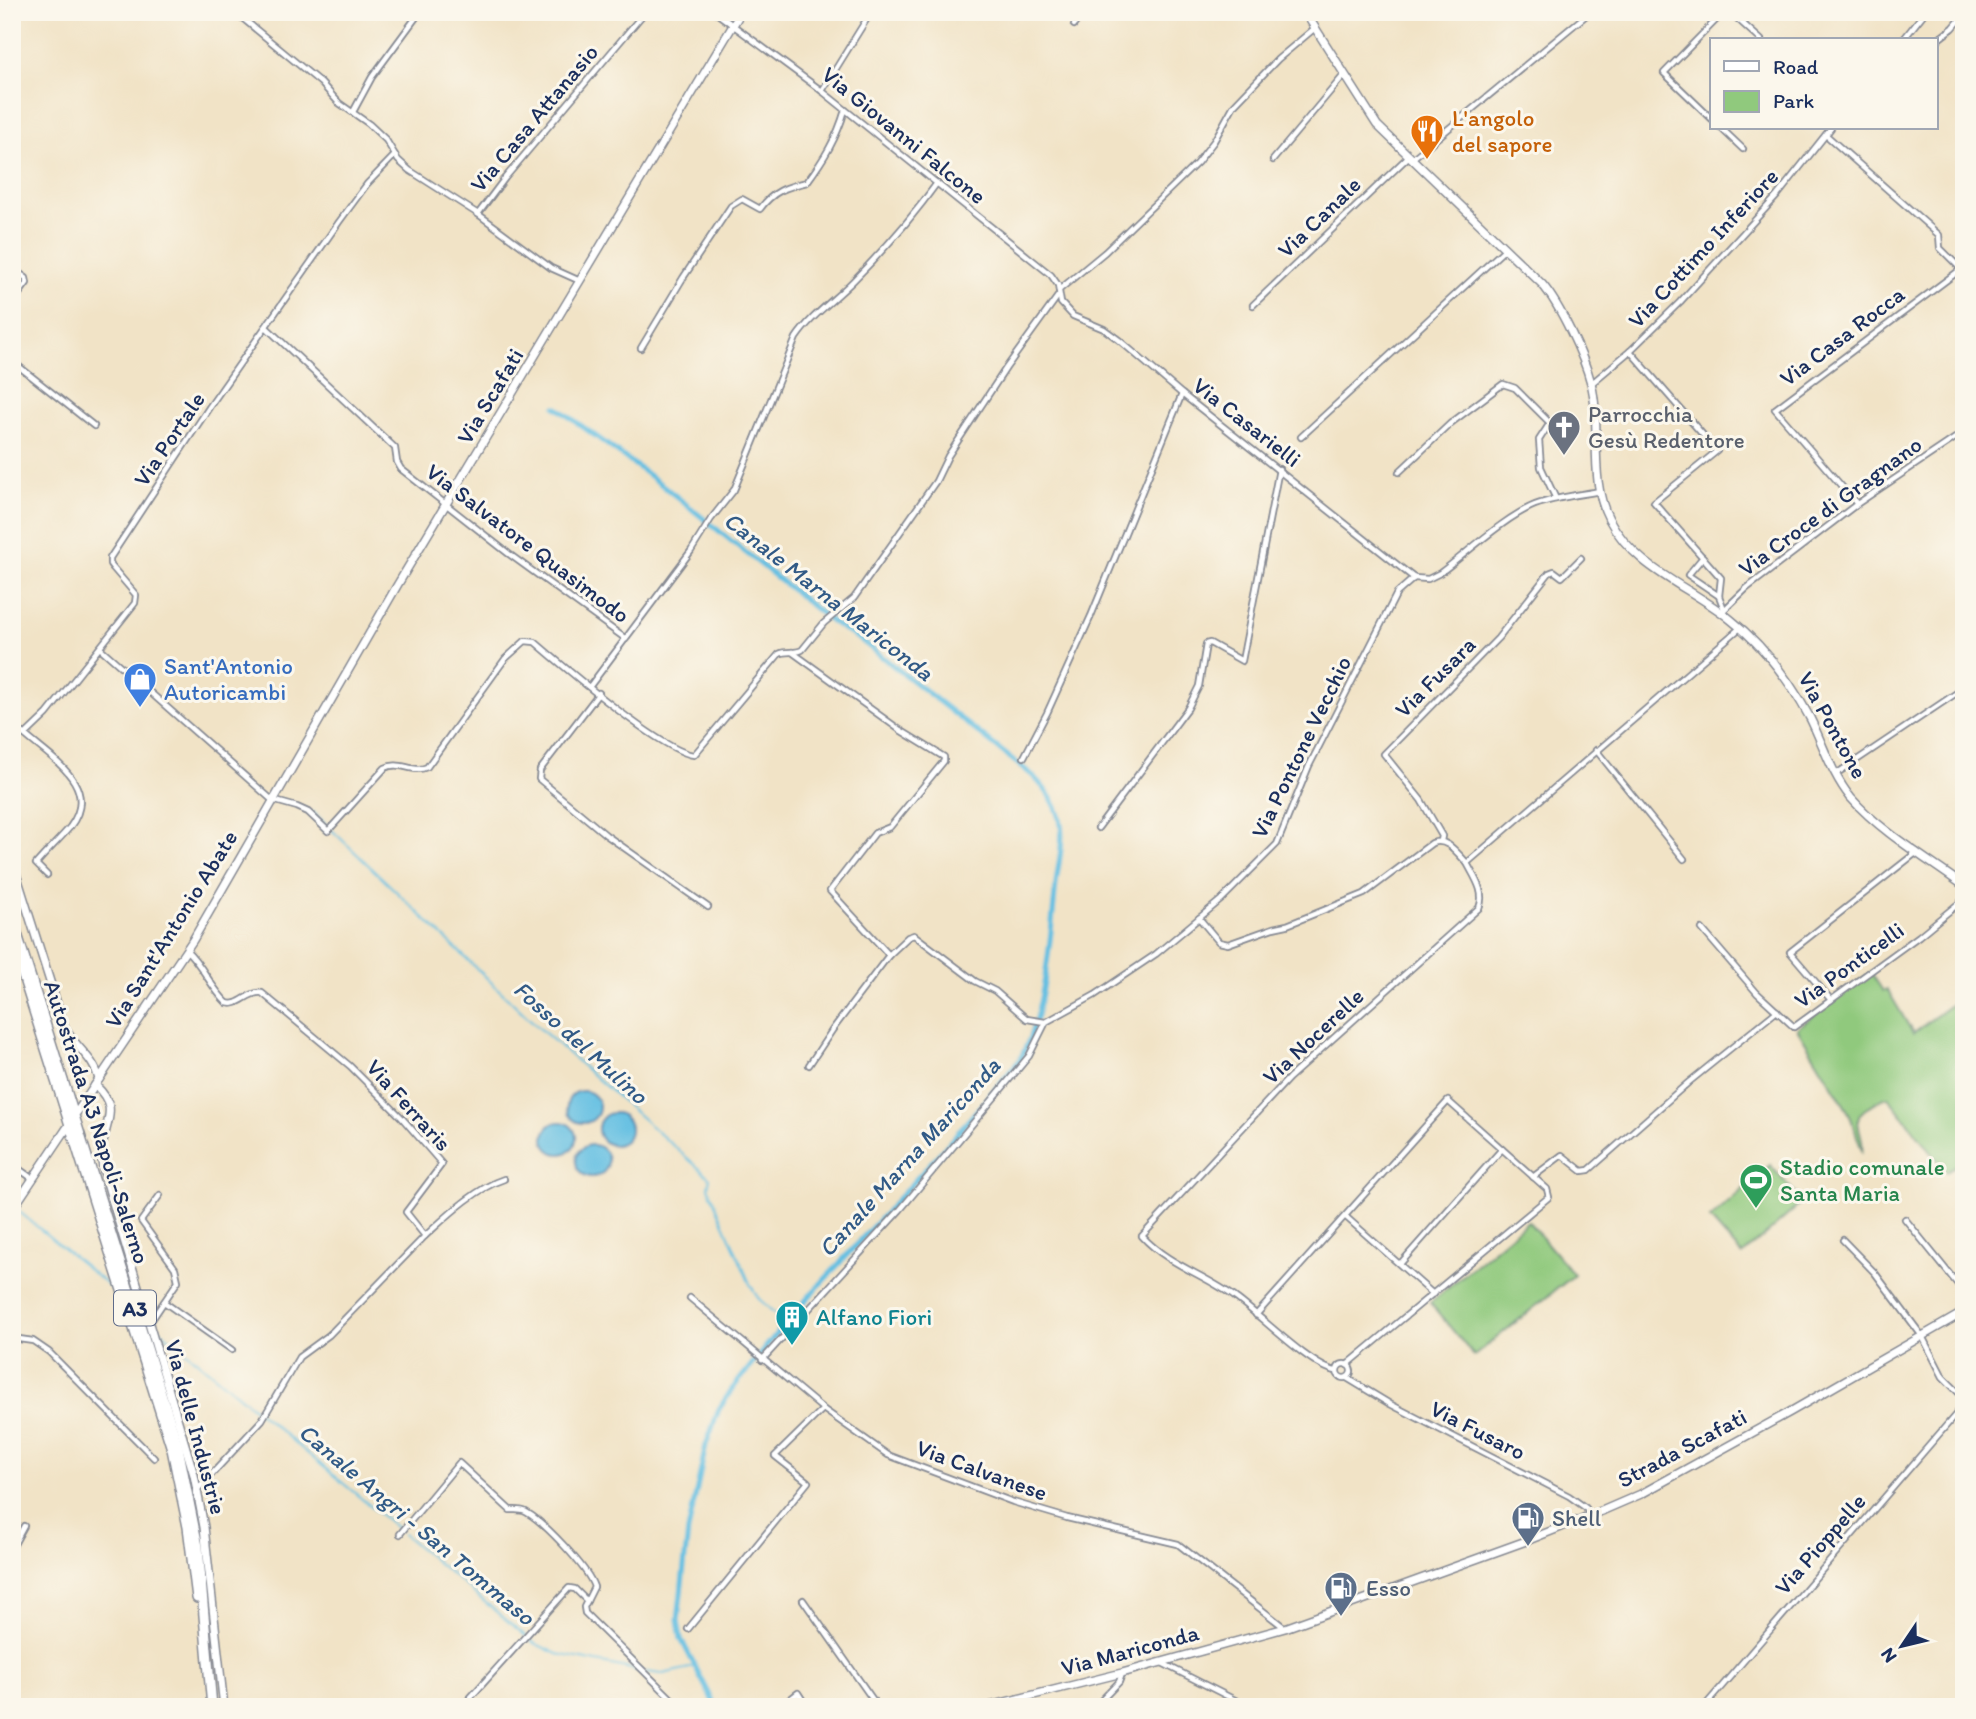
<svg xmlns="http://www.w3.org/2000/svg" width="1976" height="1719" font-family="Itim,sans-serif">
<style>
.green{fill:#90c97d;stroke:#567c6e;stroke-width:2}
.water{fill:#64bfe2;stroke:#4077a0;stroke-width:2}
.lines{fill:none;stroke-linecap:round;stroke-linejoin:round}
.stream{stroke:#64bfe2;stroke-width:2}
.canal{stroke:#64bfe2;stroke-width:5}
.street-casing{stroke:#868992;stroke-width:8}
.secondary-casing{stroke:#868992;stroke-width:10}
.highway-casing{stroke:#868992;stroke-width:12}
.street{stroke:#fff;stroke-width:4.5}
.secondary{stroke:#fff;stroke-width:7}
.highway{stroke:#fff;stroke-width:9}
.labels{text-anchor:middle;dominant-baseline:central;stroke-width:6;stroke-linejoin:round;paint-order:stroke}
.shield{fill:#fbf7ec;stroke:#5e6b89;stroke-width:2}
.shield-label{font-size:21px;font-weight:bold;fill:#1b2f5e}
.street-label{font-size:23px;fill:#1b2f5e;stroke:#fbf7ec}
.food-label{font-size:23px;fill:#c56008;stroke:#fbf7ec;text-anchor:start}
.worship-label{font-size:23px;fill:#5b616d;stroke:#fbf7ec;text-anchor:start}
.shop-label{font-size:23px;fill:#366cbe;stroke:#fbf7ec;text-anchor:start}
.leisure-label{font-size:23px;fill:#27864d;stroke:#fbf7ec;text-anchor:start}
.culture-label{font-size:23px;fill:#0d838f;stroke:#fbf7ec;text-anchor:start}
.service-label{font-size:23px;fill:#4e5e75;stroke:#fbf7ec;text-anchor:start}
.water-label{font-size:24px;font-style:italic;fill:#315a86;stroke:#fbf7ec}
</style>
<rect width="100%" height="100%" fill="#fbf7ec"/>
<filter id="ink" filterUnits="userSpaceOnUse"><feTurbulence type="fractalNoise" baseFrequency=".0143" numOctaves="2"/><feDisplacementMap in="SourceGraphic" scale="14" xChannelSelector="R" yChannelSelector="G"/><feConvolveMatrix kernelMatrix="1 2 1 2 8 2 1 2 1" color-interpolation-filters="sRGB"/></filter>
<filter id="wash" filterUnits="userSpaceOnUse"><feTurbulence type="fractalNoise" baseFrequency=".00686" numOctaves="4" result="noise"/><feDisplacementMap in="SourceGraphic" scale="28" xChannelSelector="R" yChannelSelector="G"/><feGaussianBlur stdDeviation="1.57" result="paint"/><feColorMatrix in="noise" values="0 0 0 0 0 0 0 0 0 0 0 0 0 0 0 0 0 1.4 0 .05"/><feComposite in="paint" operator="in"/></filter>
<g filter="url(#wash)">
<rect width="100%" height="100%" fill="#f1e3c6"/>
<g class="green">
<path d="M 1871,973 L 1883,991 L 1887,989 L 1913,1033 L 1964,995 L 1964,1161 L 1946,1171 L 1888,1097 C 1880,1099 1874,1104 1867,1108 C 1848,1120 1866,1134 1862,1151 L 1849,1113 L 1797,1028 Z"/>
<path d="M 1770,1165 L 1803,1202 L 1742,1255 L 1710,1219 Z"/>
<path d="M 1528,1221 L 1574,1275 L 1474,1356 L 1430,1303 Z"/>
</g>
<g class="water">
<circle cx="583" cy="1107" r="16"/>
<circle cx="614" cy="1129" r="16"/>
<circle cx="560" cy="1138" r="16"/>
<circle cx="592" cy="1161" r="16"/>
</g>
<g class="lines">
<g class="stream">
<path d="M 313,812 L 537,1026 L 710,1178 L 708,1187 L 750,1284 L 759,1299 L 785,1323"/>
<path d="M 16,1209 L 118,1294"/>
<path d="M 153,1324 L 399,1530"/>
<path d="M 403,1534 L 534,1643 L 557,1654 L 641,1671"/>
<path d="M 646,1672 L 663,1674 L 694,1667"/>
</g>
<path class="canal" d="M 556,407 L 662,485 L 833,623 L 862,641 L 1032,775 C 1045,788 1059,805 1061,825 C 1064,843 1058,865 1056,884 C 1050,938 1046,1013 1019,1061 L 948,1144 L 785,1323 L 733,1388 L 719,1409 L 706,1445 L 688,1531 L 678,1620 L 681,1639 L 716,1707"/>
</g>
</g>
<g filter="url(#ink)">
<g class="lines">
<defs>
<g id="street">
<path d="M 235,12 L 321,83 L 339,103 L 369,124 L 386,140 L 398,160 L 409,170 L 478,214 L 551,268 L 580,281"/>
<path d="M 715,12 L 822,91 L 1051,275 L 1058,285 L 1061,303 L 1073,316 L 1104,329 L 1119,340 L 1182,394 L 1414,578"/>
<path d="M 1730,12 L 1761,40"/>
<path d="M 1074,25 L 1083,12"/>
<path d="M 1903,40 L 1925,12"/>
<path d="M 1936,41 L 1953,28 L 1964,15"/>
<path d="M 822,91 L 871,12"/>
<path d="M 353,112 L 372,77 L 420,12"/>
<path d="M 1712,119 L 1664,73 L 1724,12"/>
<path d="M 1721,128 L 1743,149"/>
<path d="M 1826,135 L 1939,235 L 1940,248 L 1961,269"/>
<path d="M 1413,158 L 1590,12"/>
<path d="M 1273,160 L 1344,75"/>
<path d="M 478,214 L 505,178 L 645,12"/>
<path d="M 12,268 L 26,278 L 27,283 L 12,303"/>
<path d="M 1059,290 L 1105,252 L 1197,163 L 1214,141 L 1234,105 L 1278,59 L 1315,28"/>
<path d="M 1253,305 L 1409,156"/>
<path d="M 267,328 L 395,448 L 397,462 L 401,469 L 509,554 L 626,639"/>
<path d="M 641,348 L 683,278 L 731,206 L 742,199 L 760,209 C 773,191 786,187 807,182 C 824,159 837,138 845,110"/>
<path d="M 1630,351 L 1717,451 L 1654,502 L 1721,578 L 1719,596 L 1724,609"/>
<path d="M 12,361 L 94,426"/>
<path d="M 1592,383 L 1630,351 L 1680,302 L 1777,196 L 1831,128"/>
<path d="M 1301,437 L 1505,249"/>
<path d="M 1399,472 L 1451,423 L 1503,384 L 1515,388 L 1550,423 L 1539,440 L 1541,467 L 1556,499"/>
<path d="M 1857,504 L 1775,409 L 1964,267"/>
<path d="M 1703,557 L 1688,575 L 1719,596"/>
<path d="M 1414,578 L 1428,579 L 1440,573 C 1467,553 1505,517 1535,505 C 1556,497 1578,495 1600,491"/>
<path d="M 1723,611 L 1747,588 L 1857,504 L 1964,432"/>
<path d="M 100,648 L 272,800 L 297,807 L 308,812 L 328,831 L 385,768 C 400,760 413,774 427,767 L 505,659 L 525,641 L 535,642 C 564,667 663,752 694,755 L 779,654 C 787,650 794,654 802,650 L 824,623 L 854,598 L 936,481 L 948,456 L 1006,368 L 1058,296"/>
<path d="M 792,652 L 900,730 L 944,757 L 944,761 L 890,827 L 875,833 L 830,891 L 889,955 L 833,1029 L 809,1065"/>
<path d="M 590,686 L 691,551 L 711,519 L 734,490 L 796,338 C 811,316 834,300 853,281 C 883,251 912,218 937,183"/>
<path d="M 599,693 L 540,770 L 539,779 L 606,835 L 708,907"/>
<path d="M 12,726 L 23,733"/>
<path d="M 25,735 C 52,759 101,786 70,827 C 59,840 47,851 36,864 L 47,875"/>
<path d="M 12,740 L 23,733 L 25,735 L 47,714 L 135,603 L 136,595 L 113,568 L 110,564 L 110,558 L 210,406 L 339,222 L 367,184 L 395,155"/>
<path d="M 1596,750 L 1684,859"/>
<path d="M 1024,757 L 1047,713 L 1091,616 L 1182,394"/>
<path d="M 1836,774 L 1964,688"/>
<path d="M 1098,828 L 1188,708 L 1199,686 L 1206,644 L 1210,643 L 1242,661 L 1279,469"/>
<path d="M 1441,841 L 1442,836 L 1421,800 L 1384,754 L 1498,638 L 1549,573 L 1554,571 L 1562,577 L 1581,558"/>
<path d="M 1199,918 L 1219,942 L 1228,944 L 1273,928 L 1287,925 L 1364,894 L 1432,843 C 1447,837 1457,853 1467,863"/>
<path d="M 1702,929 L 1757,993 L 1794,1027 L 1919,936 L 1964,899"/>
<path d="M 186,950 C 203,965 210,987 227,1003 C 240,1007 248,991 262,993 L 350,1066 L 402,1118 L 442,1164 L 406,1212 L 425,1236 L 329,1335 L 299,1357 L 262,1420 L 198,1489"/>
<path d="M 889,955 L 908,937 L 914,935 L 975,981 L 995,991 L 1027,1019 L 1045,1022"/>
<path d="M 1831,1000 L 1790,952 L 1917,852"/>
<path d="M 12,1164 L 33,1179"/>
<path d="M 1533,1177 L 1562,1155 L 1582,1171 L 1589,1170 L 1689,1082 L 1777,1011"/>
<path d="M 1346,1217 L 1433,1294"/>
<path d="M 1905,1219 L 1964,1292"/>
<path d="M 425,1236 C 446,1217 476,1188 504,1179"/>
<path d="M 1843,1240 L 1875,1273 L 1922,1336 L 1943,1377 L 1964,1398"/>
<path d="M 1400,1264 L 1502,1149"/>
<path d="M 690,1298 L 823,1409 L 888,1455 L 1013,1502 L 1067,1518 L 1178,1544 L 1285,1628"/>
<path d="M 164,1302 L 232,1350"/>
<path d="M 1256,1315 L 1448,1101 L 1547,1189 L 1549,1197 L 1347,1365"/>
<path d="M 149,1324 L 178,1281 L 175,1268 L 141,1221 L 160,1195"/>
<path d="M 12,1338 L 33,1341 L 49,1352 L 154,1458"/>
<path d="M 762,1360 L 900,1210 L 979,1116 L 1029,1056 L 1046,1022 L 1095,995 L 1156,954 L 1222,899 L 1277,844 L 1309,766 L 1397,593 L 1414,578"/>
<circle cx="1344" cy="1371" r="7"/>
<path d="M 1336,1371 C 1311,1367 1260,1315 1236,1298 C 1206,1275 1168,1265 1142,1236 L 1289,1078 L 1479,908 C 1486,892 1474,877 1467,863 L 1740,628"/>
<path d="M 1347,1378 L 1390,1404 L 1569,1496 L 1586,1508 L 1590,1516"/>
<path d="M 400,1534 L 459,1463 L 510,1510 C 515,1510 521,1509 526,1512 C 544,1522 588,1568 594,1587 L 584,1607 L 585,1613 L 680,1707"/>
<path d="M 12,1548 L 24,1526"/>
<path d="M 803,1600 L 878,1707"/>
<path d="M 688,1629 L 808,1482 L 775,1456 L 823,1409"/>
<path d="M 1162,1663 L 1249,1707"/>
<path d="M 462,1707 L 569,1588 L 575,1589 L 587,1601"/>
<path d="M 780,1707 L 798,1693 L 807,1707"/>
<path d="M 1095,1707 L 1119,1682 L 1122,1674"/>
<path d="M 1704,1707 L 1964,1405"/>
</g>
<g id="secondary">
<path d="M 1305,12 L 1377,125 L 1542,284 C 1560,305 1584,356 1591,383 C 1602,425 1588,480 1609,519 C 1635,569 1689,586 1730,619 C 1763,645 1790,681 1810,718 C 1823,744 1832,775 1851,798 C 1882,833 1926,858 1964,886"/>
<path d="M 12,861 L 64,1026 C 73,1046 94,1057 99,1079"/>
<path d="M 95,1085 C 119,1107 107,1119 102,1146 C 100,1157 103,1169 106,1179 L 194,1475 L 204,1527 L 224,1707"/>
<path d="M 77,1112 L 193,940 L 398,584 L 741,12"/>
<path d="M 12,1210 L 67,1128"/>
<path d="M 985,1707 L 1122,1673 L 1285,1628 L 1526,1541 L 1604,1510 L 1641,1494 L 1790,1412 L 1964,1312"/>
</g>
<g id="highway">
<path d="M 12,918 L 178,1447 L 198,1547 L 212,1707"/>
<path d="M 12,941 L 172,1449 L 188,1527 L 197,1598"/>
</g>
</defs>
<use href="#street" class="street-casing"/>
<use href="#secondary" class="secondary-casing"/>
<use href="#highway" class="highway-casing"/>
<use href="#street" class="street"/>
<use href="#secondary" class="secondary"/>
<use href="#highway" class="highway"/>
</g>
</g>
<defs>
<symbol id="restaurant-pin" viewBox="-11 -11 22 30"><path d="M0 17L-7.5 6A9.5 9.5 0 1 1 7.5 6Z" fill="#e8710a" stroke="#fbf7ec"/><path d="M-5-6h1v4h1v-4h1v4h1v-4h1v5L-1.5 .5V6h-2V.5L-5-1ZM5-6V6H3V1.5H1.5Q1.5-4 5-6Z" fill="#fff"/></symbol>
<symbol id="church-pin" viewBox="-11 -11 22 30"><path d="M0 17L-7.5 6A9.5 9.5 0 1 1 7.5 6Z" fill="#6b7280" stroke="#fbf7ec"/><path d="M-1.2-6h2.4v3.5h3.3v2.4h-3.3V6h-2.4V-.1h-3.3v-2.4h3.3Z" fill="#fff"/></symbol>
<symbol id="shop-pin" viewBox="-11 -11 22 30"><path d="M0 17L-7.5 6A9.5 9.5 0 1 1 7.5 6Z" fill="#3f7fe0" stroke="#fbf7ec"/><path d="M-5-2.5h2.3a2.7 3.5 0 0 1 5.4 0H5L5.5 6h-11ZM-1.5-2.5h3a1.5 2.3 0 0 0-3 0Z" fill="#fff"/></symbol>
<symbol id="stadium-pin" viewBox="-11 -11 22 30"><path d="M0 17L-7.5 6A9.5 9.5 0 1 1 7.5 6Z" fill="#2e9e5b" stroke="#fbf7ec"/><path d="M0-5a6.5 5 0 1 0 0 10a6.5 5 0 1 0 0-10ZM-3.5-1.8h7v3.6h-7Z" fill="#fff"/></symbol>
<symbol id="building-pin" viewBox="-11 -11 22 30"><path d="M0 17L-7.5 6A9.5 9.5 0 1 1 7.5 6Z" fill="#0f9aa8" stroke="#fbf7ec"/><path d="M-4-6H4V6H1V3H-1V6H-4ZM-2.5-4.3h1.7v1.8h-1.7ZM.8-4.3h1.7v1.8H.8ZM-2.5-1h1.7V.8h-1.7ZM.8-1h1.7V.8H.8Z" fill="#fff"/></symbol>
<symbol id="fuel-pin" viewBox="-11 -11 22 30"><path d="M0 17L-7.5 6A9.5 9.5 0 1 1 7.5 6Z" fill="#5c6f8a" stroke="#fbf7ec"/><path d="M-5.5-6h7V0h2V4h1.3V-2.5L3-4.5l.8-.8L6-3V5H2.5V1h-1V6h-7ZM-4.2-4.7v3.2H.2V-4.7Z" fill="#fff"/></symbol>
</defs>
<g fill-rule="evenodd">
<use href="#restaurant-pin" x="1408" y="112" width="38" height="52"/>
<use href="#church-pin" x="1545" y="408" width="38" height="52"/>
<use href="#shop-pin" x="121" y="660" width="38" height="52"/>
<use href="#stadium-pin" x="1737" y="1161" width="38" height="52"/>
<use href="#building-pin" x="773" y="1298" width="38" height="52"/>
<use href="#fuel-pin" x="1509" y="1499" width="38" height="52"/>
<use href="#fuel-pin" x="1322" y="1569" width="38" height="52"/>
</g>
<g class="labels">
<rect class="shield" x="114" y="1290.5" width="42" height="35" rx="5"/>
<g class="shield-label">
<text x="135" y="1308">A3</text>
</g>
<g class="street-label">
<text transform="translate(534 118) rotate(-50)">Via Casa Attanasio</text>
<text transform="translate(904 135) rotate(39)">Via Giovanni Falcone</text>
<text transform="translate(1319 217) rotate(-44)">Via Canale</text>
<text transform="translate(1703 248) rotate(-47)">Via Cottimo Inferiore</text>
<text transform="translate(1842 336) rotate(-37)">Via Casa Rocca</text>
<text transform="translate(490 396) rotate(-59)">Via Scafati</text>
<text transform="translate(1247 422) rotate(38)">Via Casarielli</text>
<text transform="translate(169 439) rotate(-56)">Via Portale</text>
<text transform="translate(1830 506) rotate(-36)">Via Croce di Gragnano</text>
<text transform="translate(528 543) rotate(37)">Via Salvatore Quasimodo</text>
<text transform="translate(1435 677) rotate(-45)">Via Fusara</text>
<text transform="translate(1833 725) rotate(61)">Via Pontone</text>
<text transform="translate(1301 747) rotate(-64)">Via Pontone Vecchio</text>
<text transform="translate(171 929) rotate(-58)">Via Sant'Antonio Abate</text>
<text transform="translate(1849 965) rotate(-36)">Via Ponticelli</text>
<text transform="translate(1313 1036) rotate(-43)">Via Nocerelle</text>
<text transform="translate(409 1105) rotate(48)">Via Ferraris</text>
<text transform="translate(97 1122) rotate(72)">Autostrada A3 Napoli-Salerno</text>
<text transform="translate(196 1427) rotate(75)">Via delle Industrie</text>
<text transform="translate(1478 1430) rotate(27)">Via Fusaro</text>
<text transform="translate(1682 1448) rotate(-28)">Strada Scafati</text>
<text transform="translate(982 1470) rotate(20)">Via Calvanese</text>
<text transform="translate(1820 1544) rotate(-49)">Via Pioppelle</text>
<text transform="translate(1130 1650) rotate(-15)">Via Mariconda</text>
</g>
<g class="food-label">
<text x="1452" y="118">L'angolo<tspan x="1452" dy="26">del sapore</tspan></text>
</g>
<g class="worship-label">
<text x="1588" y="414">Parrocchia<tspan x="1588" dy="26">Gesù Redentore</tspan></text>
</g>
<g class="shop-label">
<text x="164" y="666">Sant'Antonio<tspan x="164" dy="26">Autoricambi</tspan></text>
</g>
<g class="leisure-label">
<text x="1780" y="1167">Stadio comunale<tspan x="1780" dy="26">Santa Maria</tspan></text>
</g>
<g class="culture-label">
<text x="816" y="1317">Alfano Fiori</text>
</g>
<g class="service-label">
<text x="1552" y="1518">Shell</text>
<text x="1366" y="1588">Esso</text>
</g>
<g class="water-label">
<text transform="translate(829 596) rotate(38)">Canale Marna Mariconda</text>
<text transform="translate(581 1042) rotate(42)">Fosso del Mulino</text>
<text transform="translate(909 1157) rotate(-48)">Canale Marna Mariconda</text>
<text transform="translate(417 1524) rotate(40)">Canale Angri - San Tommaso</text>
</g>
</g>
<rect width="1976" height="1719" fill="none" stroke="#fbf7ec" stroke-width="42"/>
<rect x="1710" y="38" width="228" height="91" fill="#fbf7ec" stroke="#a1a7b3" stroke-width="2"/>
<rect x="1724" y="61" width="35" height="10" fill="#ffffff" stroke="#a1a7b3" stroke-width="2"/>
<text x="1773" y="74" font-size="21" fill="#1b2f5e">Road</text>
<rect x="1724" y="91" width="35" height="21" fill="#90c97d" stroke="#a1a7b3" stroke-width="2"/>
<text x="1773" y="108" font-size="21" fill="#1b2f5e">Park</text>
<g transform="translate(1902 1646) rotate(235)" stroke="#fbf7ec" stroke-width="5" paint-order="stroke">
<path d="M0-5L12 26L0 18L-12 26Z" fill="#1b2f5e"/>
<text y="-10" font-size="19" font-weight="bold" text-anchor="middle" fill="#1b2f5e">N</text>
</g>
</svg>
